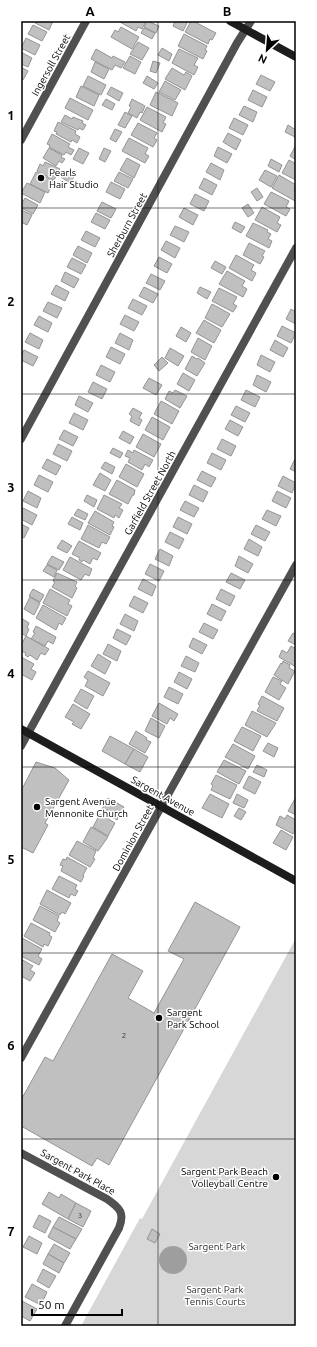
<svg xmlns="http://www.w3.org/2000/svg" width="317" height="1347" font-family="Ubuntu,sans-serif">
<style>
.green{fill:#d7d7d7}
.water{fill:#9e9e9e}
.building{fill:#c0c0c0;stroke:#949494}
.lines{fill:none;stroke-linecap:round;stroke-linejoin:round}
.minor{stroke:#505050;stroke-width:8}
.secondary{stroke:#1d1d1d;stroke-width:8}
.grid{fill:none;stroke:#000;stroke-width:1;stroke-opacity:0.55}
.poi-dot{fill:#000;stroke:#fff;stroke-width:1.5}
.labels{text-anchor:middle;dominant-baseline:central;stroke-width:3;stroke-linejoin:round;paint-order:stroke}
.number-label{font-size:8px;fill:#303030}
.street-label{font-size:10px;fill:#000;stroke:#fff}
.poi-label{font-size:10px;fill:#000;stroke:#fff;text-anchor:start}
.park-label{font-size:10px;fill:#2e2e2e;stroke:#fff}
.neatline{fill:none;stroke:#000;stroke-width:1.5}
.grid-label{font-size:13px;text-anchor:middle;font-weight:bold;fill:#000}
</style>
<rect width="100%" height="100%" fill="#fff"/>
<path class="green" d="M 296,938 L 296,1326 L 81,1326 L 140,1218 L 142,1219 Z"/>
<circle class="water" cx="173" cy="1260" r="14"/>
<g class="building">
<path d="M 36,21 L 53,21 L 49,30 L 35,23 Z"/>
<path d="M 120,21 L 142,21 L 145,23 L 142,29 L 138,27 L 136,31 L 120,22 Z"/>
<path d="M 147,21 L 159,26 L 156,33 L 144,27 Z"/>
<path d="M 175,21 L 188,21 L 183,31 L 173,26 Z"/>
<path d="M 191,21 L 193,21 L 216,33 L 212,40 L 210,39 L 208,44 L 185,32 Z"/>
<path d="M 33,25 L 47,32 L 42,41 L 28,34 Z"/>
<path d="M 121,27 L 139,37 L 132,49 L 111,37 L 115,30 L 118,32 Z"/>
<path d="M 144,28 L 155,33 L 152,39 L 141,33 Z"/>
<path d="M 184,34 L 207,46 L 205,50 L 207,51 L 203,59 L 178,46 Z"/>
<path d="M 26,38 L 40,45 L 35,55 L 21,48 Z"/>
<path d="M 138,42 L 149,48 L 142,60 L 130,54 Z"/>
<path d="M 162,48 L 172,54 L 169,61 L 158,55 Z"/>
<path d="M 96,49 L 112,58 L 113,56 L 125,62 L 121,68 L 115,65 L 112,70 L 91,59 Z"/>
<path d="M 179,49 L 198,58 L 194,65 L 198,67 L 194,75 L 172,63 Z"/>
<path d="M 21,52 L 32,58 L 28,67 L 21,64 Z"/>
<path d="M 130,56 L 141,62 L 135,74 L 123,68 Z"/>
<path d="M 153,61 L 160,63 L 156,73 L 150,71 Z"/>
<path d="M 95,62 L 109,69 L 104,79 L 91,72 Z"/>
<path d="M 21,67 L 28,71 L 23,80 L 21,79 Z"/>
<path d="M 172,68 L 184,75 L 186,72 L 192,76 L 185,90 L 165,79 Z"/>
<path d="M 261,75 L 275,82 L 270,91 L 256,84 Z"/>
<path d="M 88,76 L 106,85 L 101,95 L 83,86 Z"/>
<path d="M 147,76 L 158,83 L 154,89 L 143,83 Z"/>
<path d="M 165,81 L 181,90 L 175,100 L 159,92 Z"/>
<path d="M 81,86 L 99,95 L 94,106 L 76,97 Z"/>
<path d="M 111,87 L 123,93 L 119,101 L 107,94 Z"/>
<path d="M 253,90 L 267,97 L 262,107 L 248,100 Z"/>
<path d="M 156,92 L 178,103 L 172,116 L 150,105 Z"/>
<path d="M 70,98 L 93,110 L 88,120 L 65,108 Z"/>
<path d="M 106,99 L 115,104 L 112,110 L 102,105 Z"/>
<path d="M 132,99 L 145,106 L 142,113 L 140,112 L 137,118 L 128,113 L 131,107 L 129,106 Z"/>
<path d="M 244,106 L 257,112 L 253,122 L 239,115 Z"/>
<path d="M 147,107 L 166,117 L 163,123 L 166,124 L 162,132 L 140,120 Z"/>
<path d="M 125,112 L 132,116 L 125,128 L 118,125 Z"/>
<path d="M 65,115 L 72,119 L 73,117 L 83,121 L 82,123 L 86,125 L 83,130 L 79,128 L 78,130 L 61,122 Z"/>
<path d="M 234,118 L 248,125 L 243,135 L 229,128 Z"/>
<path d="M 58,122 L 76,131 L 75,134 L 80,137 L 77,143 L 72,140 L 71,142 L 56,134 L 57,132 L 54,131 Z"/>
<path d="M 138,123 L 157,133 L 154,138 L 157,140 L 153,147 L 131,135 Z"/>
<path d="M 288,125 L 296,130 L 295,137 L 285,132 Z"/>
<path d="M 115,129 L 122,132 L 116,142 L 110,139 Z"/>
<path d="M 228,133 L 241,140 L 236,150 L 223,142 Z"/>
<path d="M 52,134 L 70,144 L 68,147 L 74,150 L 71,155 L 66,152 L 64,155 L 49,147 L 50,145 L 47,144 Z"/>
<path d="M 129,138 L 148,148 L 145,154 L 149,156 L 145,163 L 122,151 Z"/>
<path d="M 296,145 L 296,160 L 290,156 Z"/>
<path d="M 218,147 L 232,154 L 227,163 L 214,156 Z"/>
<path d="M 49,148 L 62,155 L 61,157 L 65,159 L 62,163 L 59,161 L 56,166 L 43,158 Z"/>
<path d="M 79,148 L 89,153 L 83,164 L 73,159 Z"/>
<path d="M 104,148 L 111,151 L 105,162 L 99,159 Z"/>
<path d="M 127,158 L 140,165 L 134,178 L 120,170 Z"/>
<path d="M 271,159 L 282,165 L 279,172 L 268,166 Z"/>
<path d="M 289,160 L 296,164 L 296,180 L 282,173 Z"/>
<path d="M 45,162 L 60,169 L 54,180 L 37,171 L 40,164 L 43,166 Z"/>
<path d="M 211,163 L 224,170 L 220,180 L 206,172 Z"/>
<path d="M 265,170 L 277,176 L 271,187 L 259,180 Z"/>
<path d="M 64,171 L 74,177 L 70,183 L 61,177 Z"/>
<path d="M 36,172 L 54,181 L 48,193 L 30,184 Z"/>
<path d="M 119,172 L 133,179 L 128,188 L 114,181 Z"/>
<path d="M 279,175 L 296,185 L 294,191 L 296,192 L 295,201 L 272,188 Z"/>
<path d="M 204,178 L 217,185 L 212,195 L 199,188 Z"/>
<path d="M 111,182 L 125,189 L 120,199 L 106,192 Z"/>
<path d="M 27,183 L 45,192 L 40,203 L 21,193 Z"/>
<path d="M 257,188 L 263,197 L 257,201 L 251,192 Z"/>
<path d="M 271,192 L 289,201 L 286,207 L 290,209 L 286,216 L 264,204 Z"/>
<path d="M 195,194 L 209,201 L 204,211 L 190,204 Z"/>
<path d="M 25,198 L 38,205 L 33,214 L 21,208 L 21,205 Z"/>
<path d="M 102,202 L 116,209 L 111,218 L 97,211 Z"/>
<path d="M 248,204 L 254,213 L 248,217 L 242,208 Z"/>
<path d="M 262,207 L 280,217 L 277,223 L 281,225 L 277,232 L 255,220 Z"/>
<path d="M 184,208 L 198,215 L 193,225 L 179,217 Z"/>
<path d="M 21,210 L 32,215 L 27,225 L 21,222 Z"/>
<path d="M 96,213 L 110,220 L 105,229 L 91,222 Z"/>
<path d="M 235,222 L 245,227 L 241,233 L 232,228 Z"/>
<path d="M 253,223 L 268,230 L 267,232 L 271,234 L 268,239 L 272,241 L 269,248 L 246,236 Z"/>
<path d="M 175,226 L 189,232 L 184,242 L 170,235 Z"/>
<path d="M 86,231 L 100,238 L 95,247 L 81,240 Z"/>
<path d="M 166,241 L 180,248 L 175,258 L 161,250 Z"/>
<path d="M 249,243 L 265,251 L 262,256 L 264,257 L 260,264 L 243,255 Z"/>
<path d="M 78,246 L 92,253 L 87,263 L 73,255 Z"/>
<path d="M 236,255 L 254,265 L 251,270 L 256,273 L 252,281 L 229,268 Z"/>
<path d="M 159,257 L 172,264 L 167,273 L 154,266 Z"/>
<path d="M 72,258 L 86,265 L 81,274 L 67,267 Z"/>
<path d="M 215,261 L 226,267 L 222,274 L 211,268 Z"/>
<path d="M 227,271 L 245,281 L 242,286 L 247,289 L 243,297 L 219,284 Z"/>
<path d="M 65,272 L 79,279 L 74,288 L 61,281 Z"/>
<path d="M 151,274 L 165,281 L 160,290 L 146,283 Z"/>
<path d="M 56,285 L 69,292 L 65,301 L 51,294 Z"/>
<path d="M 144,287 L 158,294 L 153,303 L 139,296 Z"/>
<path d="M 200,287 L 211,292 L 207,299 L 197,293 Z"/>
<path d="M 219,288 L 237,297 L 233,304 L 237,306 L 233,312 L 212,301 Z"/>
<path d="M 133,299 L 147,306 L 142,315 L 128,308 Z"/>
<path d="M 48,302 L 62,308 L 57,318 L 43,311 Z"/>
<path d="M 212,304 L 230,314 L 222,327 L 205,318 Z"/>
<path d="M 291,309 L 296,312 L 296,324 L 286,319 Z"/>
<path d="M 125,315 L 139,322 L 134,331 L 120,324 Z"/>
<path d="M 39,316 L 52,323 L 48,332 L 34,325 Z"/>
<path d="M 204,320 L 221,330 L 214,343 L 196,333 Z"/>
<path d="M 282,326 L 296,333 L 291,343 L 277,336 Z"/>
<path d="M 181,327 L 191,333 L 186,342 L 176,336 Z"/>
<path d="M 30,333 L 43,340 L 39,349 L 25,342 Z"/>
<path d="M 120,333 L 133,340 L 129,350 L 115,343 Z"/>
<path d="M 198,338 L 212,346 L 205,360 L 191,352 Z"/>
<path d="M 275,340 L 288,348 L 283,357 L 270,350 Z"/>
<path d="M 111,347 L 125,354 L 120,364 L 106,357 Z"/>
<path d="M 170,348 L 184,356 L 178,366 L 165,358 Z"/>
<path d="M 24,350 L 38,357 L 33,366 L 21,360 L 21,356 Z"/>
<path d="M 261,355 L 275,362 L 270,372 L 257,365 Z"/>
<path d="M 192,356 L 197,359 L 198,358 L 205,363 L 197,376 L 185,369 Z"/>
<path d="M 162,357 L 168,363 L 159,371 L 154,365 Z"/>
<path d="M 101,365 L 115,372 L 110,382 L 96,375 Z"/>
<path d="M 183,373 L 195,380 L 189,391 L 177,384 Z"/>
<path d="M 257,375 L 271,382 L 266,392 L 253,385 Z"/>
<path d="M 149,378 L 162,385 L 156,395 L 143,388 Z"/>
<path d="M 93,382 L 107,389 L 102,399 L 88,392 Z"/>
<path d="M 175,390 L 187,396 L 180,408 L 165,399 L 169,391 L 173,393 Z"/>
<path d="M 246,390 L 260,397 L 255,407 L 241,400 Z"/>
<path d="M 79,396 L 93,403 L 88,412 L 75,405 Z"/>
<path d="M 161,401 L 179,411 L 172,424 L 154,414 Z"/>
<path d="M 236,406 L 250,413 L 245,422 L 231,415 Z"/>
<path d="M 133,408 L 142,413 L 139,418 L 142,420 L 139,426 L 130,421 L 132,416 L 129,414 Z"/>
<path d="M 74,413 L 88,420 L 83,430 L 69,423 Z"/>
<path d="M 152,417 L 170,427 L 163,440 L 145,430 Z"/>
<path d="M 230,420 L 243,427 L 238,436 L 225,429 Z"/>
<path d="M 64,430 L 78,437 L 73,446 L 59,439 Z"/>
<path d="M 123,431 L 134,437 L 130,444 L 119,438 Z"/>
<path d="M 143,434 L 161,444 L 154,457 L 136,447 Z"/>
<path d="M 222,439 L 236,446 L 231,456 L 217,449 Z"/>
<path d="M 58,444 L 72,451 L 67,461 L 53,454 Z"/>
<path d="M 113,448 L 123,453 L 120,458 L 110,453 Z"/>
<path d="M 128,450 L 133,453 L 134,450 L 153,460 L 149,467 L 145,464 L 142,470 L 128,462 L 130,458 L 125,456 Z"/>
<path d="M 212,453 L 226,460 L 221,470 L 207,463 Z"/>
<path d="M 47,459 L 61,466 L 56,475 L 42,468 Z"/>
<path d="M 295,459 L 296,460 L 296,472 L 290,469 Z"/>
<path d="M 105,462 L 115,467 L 112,474 L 101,468 Z"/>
<path d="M 126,464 L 144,474 L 137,487 L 119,477 Z"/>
<path d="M 202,471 L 216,478 L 211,487 L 197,480 Z"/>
<path d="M 100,473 L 111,480 L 105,491 L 93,485 Z"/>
<path d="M 39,475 L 53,482 L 48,492 L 34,485 Z"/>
<path d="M 283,476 L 296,483 L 292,493 L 278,486 Z"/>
<path d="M 117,480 L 135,490 L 134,495 L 132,496 L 128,504 L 109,494 Z"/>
<path d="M 194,485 L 208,492 L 203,502 L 189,495 Z"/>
<path d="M 28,491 L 41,498 L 37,508 L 23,501 Z"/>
<path d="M 277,491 L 291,498 L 286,508 L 272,501 Z"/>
<path d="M 87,495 L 97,500 L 94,507 L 84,501 Z"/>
<path d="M 104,495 L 122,504 L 119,508 L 123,510 L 119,518 L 115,515 L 114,518 L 97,509 Z"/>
<path d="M 185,501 L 199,508 L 194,517 L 180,510 Z"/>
<path d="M 23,508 L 37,515 L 32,525 L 21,519 L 21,512 Z"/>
<path d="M 78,509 L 88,514 L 85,520 L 74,515 Z"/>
<path d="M 267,510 L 281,516 L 276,526 L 262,519 Z"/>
<path d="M 95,511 L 114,522 L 112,526 L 114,527 L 110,535 L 88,523 Z"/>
<path d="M 72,517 L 83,523 L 80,530 L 68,524 Z"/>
<path d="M 178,517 L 192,524 L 187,534 L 173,527 Z"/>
<path d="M 21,524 L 29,528 L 24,538 L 21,536 Z"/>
<path d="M 88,525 L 110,537 L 106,544 L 102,542 L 99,548 L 81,539 Z"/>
<path d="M 256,525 L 270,532 L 265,541 L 251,534 Z"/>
<path d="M 170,532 L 184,539 L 179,549 L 165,542 Z"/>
<path d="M 249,539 L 262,547 L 258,556 L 244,549 Z"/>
<path d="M 62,540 L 72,546 L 67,553 L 57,548 Z"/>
<path d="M 79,541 L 101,553 L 97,560 L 93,558 L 90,564 L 83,560 L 82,562 L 79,560 L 80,558 L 72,554 Z"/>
<path d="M 160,549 L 173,556 L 169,566 L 155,559 Z"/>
<path d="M 52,556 L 64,562 L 59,570 L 47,564 Z"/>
<path d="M 239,556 L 253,564 L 248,573 L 235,566 Z"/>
<path d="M 70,557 L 92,569 L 89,576 L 85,574 L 81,580 L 63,570 Z"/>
<path d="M 150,564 L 164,571 L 159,581 L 145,574 Z"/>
<path d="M 47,565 L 57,570 L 54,577 L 43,571 Z"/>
<path d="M 57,573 L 77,582 L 75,586 L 77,588 L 72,598 L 52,587 L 55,582 L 53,581 Z"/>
<path d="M 231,573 L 245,580 L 240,589 L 226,582 Z"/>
<path d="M 143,579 L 156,586 L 152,596 L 138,589 Z"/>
<path d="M 33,589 L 44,595 L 40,602 L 29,596 Z"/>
<path d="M 50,589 L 70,600 L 68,604 L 72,606 L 67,616 L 43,603 Z"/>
<path d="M 221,589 L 235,596 L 230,606 L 216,599 Z"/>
<path d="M 134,596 L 148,603 L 143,613 L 129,606 Z"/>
<path d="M 30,597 L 40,603 L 34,615 L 24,609 Z"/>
<path d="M 212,604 L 226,611 L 221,621 L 207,614 Z"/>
<path d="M 43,605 L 66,618 L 62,625 L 59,623 L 56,630 L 36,618 Z"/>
<path d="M 125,614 L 138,621 L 134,631 L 120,624 Z"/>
<path d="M 21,618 L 29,623 L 27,628 L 29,629 L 26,636 L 21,633 Z"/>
<path d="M 204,623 L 218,630 L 213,639 L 199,632 Z"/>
<path d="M 36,626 L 56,637 L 53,644 L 48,641 L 45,646 L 31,639 L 35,633 L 33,632 Z"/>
<path d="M 117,629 L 131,636 L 126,645 L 113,638 Z"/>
<path d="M 293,633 L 296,634 L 296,645 L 288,641 Z"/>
<path d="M 26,636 L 49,649 L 45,655 L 41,653 L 37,660 L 30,655 L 28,657 L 25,655 L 26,653 L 21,651 L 21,645 Z"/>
<path d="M 193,638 L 207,645 L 202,654 L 189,647 Z"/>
<path d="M 108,644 L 121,651 L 117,661 L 103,654 Z"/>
<path d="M 291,646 L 296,649 L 296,667 L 279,657 L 282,650 L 287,653 Z"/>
<path d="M 98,654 L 111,662 L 105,674 L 91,666 Z"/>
<path d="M 186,656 L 199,663 L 195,672 L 181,666 Z"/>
<path d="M 21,657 L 34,664 L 31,669 L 36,672 L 32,680 L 21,674 Z"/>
<path d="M 283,661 L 290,665 L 289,668 L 295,671 L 288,684 L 274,675 L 281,663 L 282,664 Z"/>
<path d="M 88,671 L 110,683 L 103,696 L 85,686 L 88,680 L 84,677 Z"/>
<path d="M 179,672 L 192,679 L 187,689 L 174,682 Z"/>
<path d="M 273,677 L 282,681 L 280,684 L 286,688 L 279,700 L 265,692 Z"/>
<path d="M 169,687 L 183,694 L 178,704 L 164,697 Z"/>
<path d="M 81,689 L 94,696 L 87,709 L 74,701 Z"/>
<path d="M 262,696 L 284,708 L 277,721 L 257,711 L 260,705 L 258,704 Z"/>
<path d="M 159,703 L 178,714 L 174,721 L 170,718 L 167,724 L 152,716 Z"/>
<path d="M 73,704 L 90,714 L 81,729 L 72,724 L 74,722 L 65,717 Z"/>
<path d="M 252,711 L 276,723 L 267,737 L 245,725 Z"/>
<path d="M 151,718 L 165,726 L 159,738 L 145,731 Z"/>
<path d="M 242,727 L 261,736 L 253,751 L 234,741 Z"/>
<path d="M 136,731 L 147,738 L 146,740 L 151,742 L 145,753 L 129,744 Z"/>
<path d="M 110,736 L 134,749 L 125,764 L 102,751 Z"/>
<path d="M 268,743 L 278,748 L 274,757 L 263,751 Z"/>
<path d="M 233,744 L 255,756 L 248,769 L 225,757 Z"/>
<path d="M 134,749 L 148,757 L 140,772 L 125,764 Z"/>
<path d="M 224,760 L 246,771 L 239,784 L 217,772 Z"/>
<path d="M 36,762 L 55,768 L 69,780 L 45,823 L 48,825 L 33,853 L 21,847 L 21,791 Z"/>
<path d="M 257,765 L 267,770 L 264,777 L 253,772 Z"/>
<path d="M 216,775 L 237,785 L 230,799 L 211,790 L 213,786 L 211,784 Z"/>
<path d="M 249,776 L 261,782 L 255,794 L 243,788 Z"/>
<path d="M 210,794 L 229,804 L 222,818 L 202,808 Z"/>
<path d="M 237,794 L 248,800 L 244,808 L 233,803 Z"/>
<path d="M 296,797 L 296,815 L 288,811 Z"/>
<path d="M 108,798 L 124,807 L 117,820 L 101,811 Z"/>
<path d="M 239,808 L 246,812 L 241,820 L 234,816 Z"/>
<path d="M 100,814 L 115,823 L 108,836 L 93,827 Z"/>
<path d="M 287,815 L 296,820 L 296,832 L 295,831 L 293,834 L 276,825 L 280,816 L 285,819 Z"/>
<path d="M 91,827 L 108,837 L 98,851 L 83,842 Z"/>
<path d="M 281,830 L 293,837 L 286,850 L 273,843 Z"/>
<path d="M 77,841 L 96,851 L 93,858 L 95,859 L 90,867 L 69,855 Z"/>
<path d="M 67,857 L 87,868 L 83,875 L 84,876 L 81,882 L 61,871 L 63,866 L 60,865 L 63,859 L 66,860 Z"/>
<path d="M 59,876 L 77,885 L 75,889 L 78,891 L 75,896 L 71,894 L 69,898 L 52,889 Z"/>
<path d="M 47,890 L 71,903 L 65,914 L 62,912 L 60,915 L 40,904 Z"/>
<path d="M 195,902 L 240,927 L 109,1165 L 97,1158 L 92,1166 L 21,1126 L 21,1100 L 45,1057 L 53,1061 L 112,954 L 143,971 L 128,998 L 154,1013 L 184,959 L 168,951 Z"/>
<path d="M 40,906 L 59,916 L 57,921 L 60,923 L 55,932 L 33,920 Z"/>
<path d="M 31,923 L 50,933 L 49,935 L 52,937 L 48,946 L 44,944 L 43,947 L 24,936 Z"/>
<path d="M 22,938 L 42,949 L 38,956 L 42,959 L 39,965 L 21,956 Z"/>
<path d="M 21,959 L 33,966 L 30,970 L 35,973 L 30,981 L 21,976 Z"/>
<path d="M 49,1192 L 59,1198 L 61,1194 L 76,1203 L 68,1219 L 42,1204 Z"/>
<path d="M 76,1203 L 91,1211 L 83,1227 L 68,1219 Z"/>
<path d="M 39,1215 L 51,1221 L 45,1233 L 33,1227 Z"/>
<path d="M 59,1217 L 82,1229 L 76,1239 L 53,1227 Z"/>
<path d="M 53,1227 L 76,1239 L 70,1249 L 48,1237 Z"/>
<path d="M 152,1229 L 160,1234 L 155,1243 L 147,1239 Z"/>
<path d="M 29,1236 L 42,1243 L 37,1254 L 23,1247 Z"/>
<path d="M 54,1244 L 70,1253 L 64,1263 L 48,1254 Z"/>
<path d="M 48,1254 L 64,1263 L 59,1273 L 43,1264 Z"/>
<path d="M 43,1269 L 56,1276 L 49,1288 L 37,1281 Z"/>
<path d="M 32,1284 L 47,1292 L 41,1305 L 25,1297 Z"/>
<path d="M 22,1301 L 37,1309 L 30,1321 L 21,1316 Z"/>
</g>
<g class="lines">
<g class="minor">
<path d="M 21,140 L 86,21"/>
<path d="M 21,439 L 237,43 L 251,21"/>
<path d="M 21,746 L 296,248"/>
<path d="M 21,1058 L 296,565"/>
<path d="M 21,1153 L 107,1199 C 120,1208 125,1213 119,1228 L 65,1326"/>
</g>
<g class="secondary">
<path d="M 230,21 L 296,57"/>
<path d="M 21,729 L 296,881"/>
</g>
</g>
<path class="grid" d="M 158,21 L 158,1326M 21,208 L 296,208M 21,394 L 296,394M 21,580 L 296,580M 21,767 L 296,767M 21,953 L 296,953M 21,1139 L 296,1139"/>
<g class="poi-dot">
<circle cx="41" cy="178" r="4"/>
<circle cx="37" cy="807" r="4"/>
<circle cx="159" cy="1018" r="4"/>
<circle cx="276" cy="1177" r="4"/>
</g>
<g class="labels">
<g class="number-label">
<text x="124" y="1035">2</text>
<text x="80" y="1215">3</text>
</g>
<g class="street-label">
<text transform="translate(51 65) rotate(-61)">Ingersoll Street</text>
<text transform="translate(127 225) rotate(-61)">Sherburn Street</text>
<text transform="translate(150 493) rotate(-61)">Garfield Street North</text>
<text transform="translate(163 796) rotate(29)">Sargent Avenue</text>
<text transform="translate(133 838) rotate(-61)">Dominion Street</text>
<text transform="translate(78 1172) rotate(29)">Sargent Park Place</text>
</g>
<g class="poi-label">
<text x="49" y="172">Pearls<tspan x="49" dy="12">Hair Studio</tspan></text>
<text x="45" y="801">Sargent Avenue<tspan x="45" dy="12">Mennonite Church</tspan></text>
<text x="167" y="1012">Sargent<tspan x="167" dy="12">Park School</tspan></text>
<text x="268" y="1171" text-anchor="end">Sargent Park Beach<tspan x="268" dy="12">Volleyball Centre</tspan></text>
</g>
<g class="park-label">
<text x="217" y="1246">Sargent Park</text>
<text x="215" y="1289">Sargent Park<tspan x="215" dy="12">Tennis Courts</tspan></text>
</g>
</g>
<rect width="317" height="1347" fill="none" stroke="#ffffff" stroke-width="44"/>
<g transform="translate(267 50) rotate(206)" stroke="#ffffff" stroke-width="3" paint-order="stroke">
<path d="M0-3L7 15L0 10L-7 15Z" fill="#000000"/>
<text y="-6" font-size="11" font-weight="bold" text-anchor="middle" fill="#000000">N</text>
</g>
<path d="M32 1309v6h90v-6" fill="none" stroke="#000000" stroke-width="2"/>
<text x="38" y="1309" font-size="12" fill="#000000" stroke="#ffffff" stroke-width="3" paint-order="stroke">50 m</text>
<rect x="22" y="22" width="273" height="1303" class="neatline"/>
<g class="grid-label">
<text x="90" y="16">A</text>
<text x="227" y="16">B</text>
<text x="11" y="120">1</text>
<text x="11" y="306">2</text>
<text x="11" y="492">3</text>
<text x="11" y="678">4</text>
<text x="11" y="864">5</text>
<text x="11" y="1050">6</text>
<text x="11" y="1236">7</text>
</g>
</svg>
